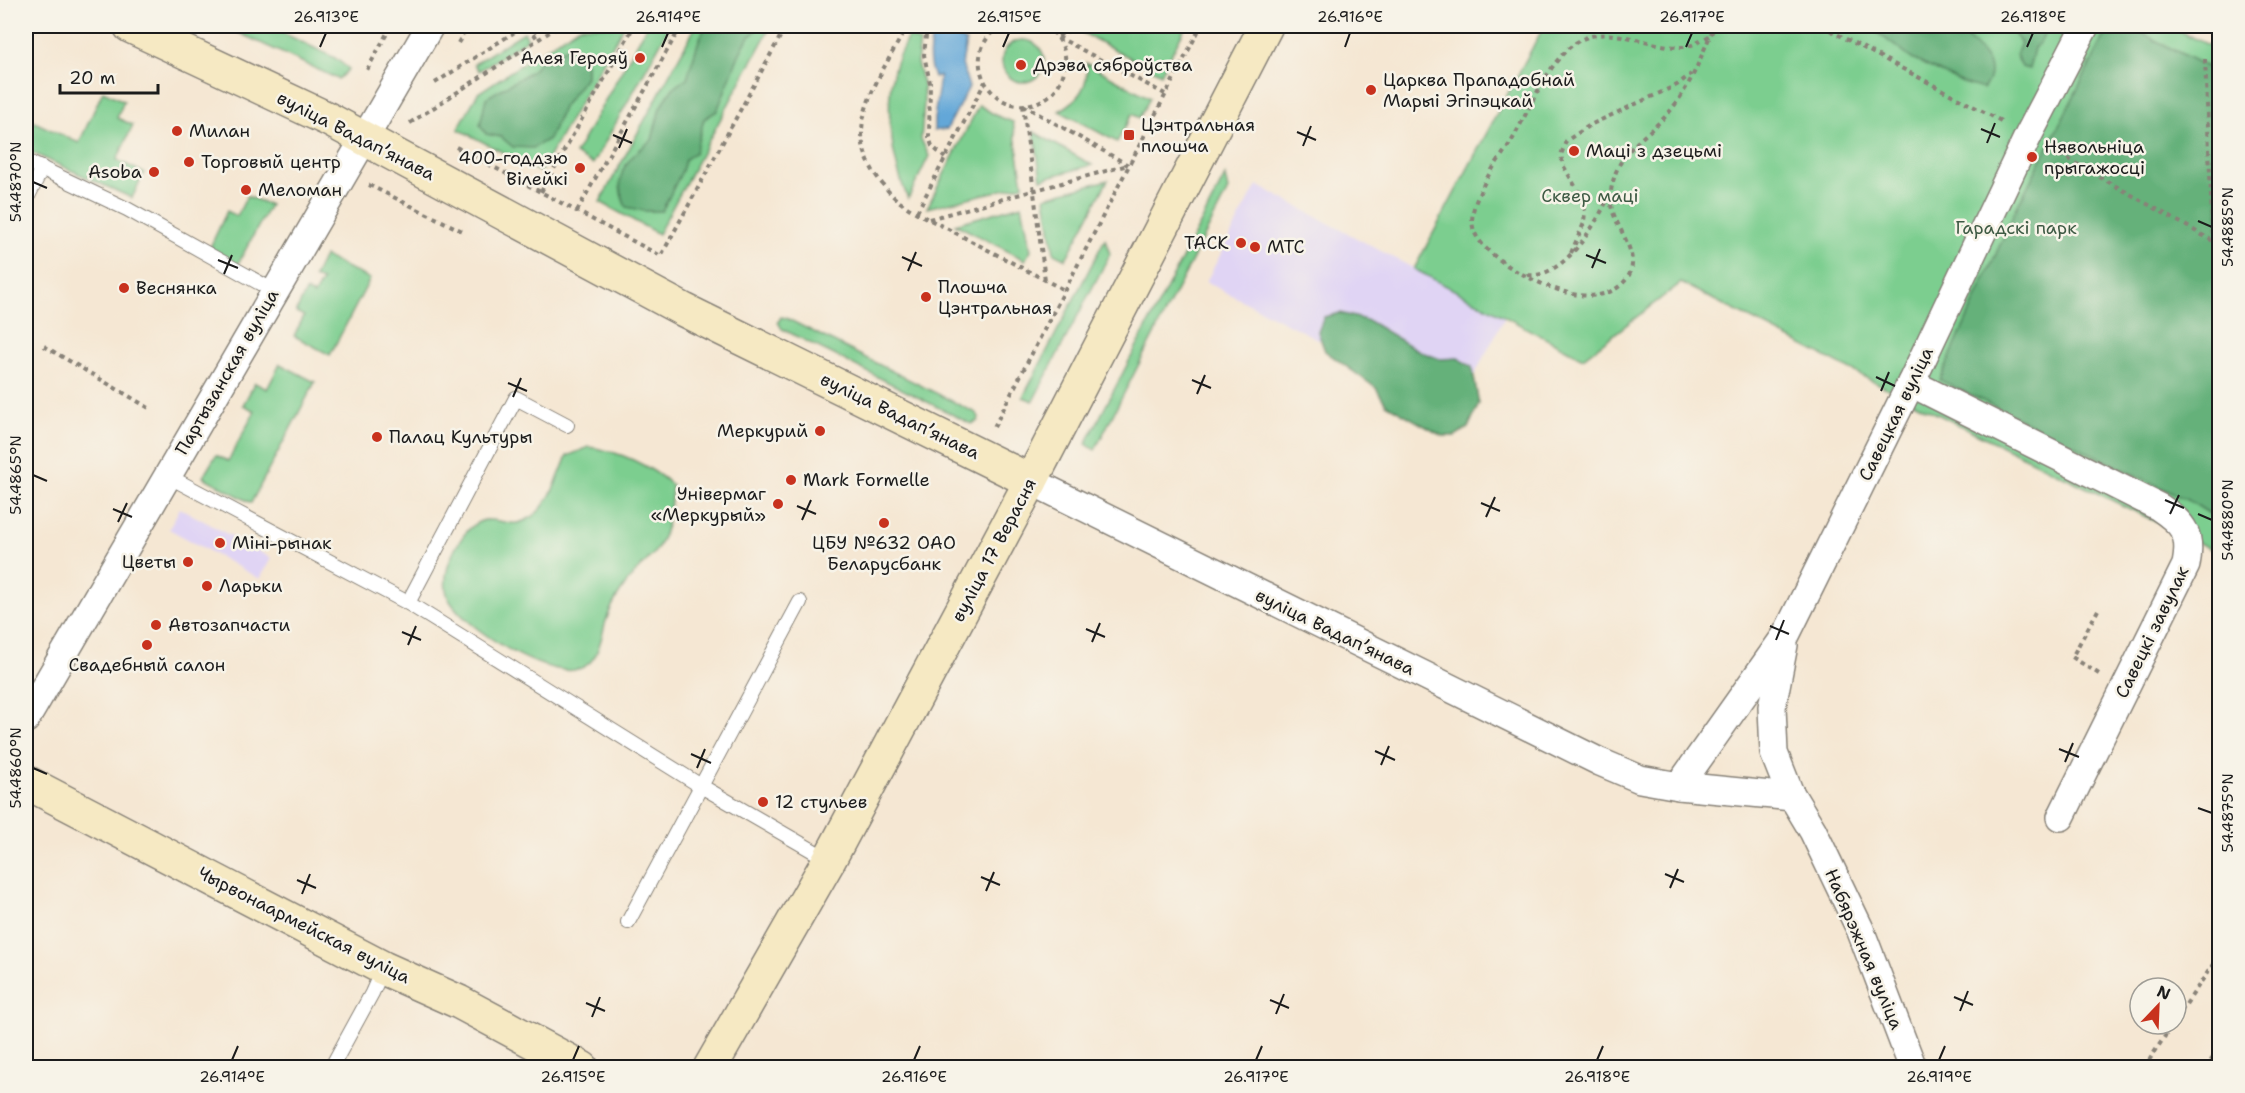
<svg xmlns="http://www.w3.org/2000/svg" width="2245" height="1093" font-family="'Shantell Sans',sans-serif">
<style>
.built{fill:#e0d4f4}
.green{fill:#7cce8f;stroke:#4c7556;stroke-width:1.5}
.forest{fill:#65b17a;stroke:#40664b;stroke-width:1.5}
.water{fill:#63a7d8;stroke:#40627a;stroke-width:1.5}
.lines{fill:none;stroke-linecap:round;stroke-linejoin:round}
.lane-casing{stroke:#888278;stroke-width:16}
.street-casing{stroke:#888278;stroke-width:30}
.secondary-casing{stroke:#888278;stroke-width:36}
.path{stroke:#888278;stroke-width:4;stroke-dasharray:4.5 4.5;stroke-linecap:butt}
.lane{stroke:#fff;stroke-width:14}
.street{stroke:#fff;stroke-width:27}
.secondary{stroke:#f6e9c3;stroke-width:33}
.ticks{fill:none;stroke:#1c1c1c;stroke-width:2}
.poi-dot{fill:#c8321e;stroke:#f7f3e8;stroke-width:2}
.labels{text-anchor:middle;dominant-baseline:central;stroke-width:5;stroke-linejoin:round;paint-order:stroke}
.poi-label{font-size:18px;fill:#1c1c1c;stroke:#f7f3e8;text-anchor:start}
.street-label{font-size:18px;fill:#1c1c1c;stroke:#f7f3e8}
.park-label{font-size:18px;fill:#3e5a44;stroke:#f7f3e8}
.neatline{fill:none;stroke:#1c1c1c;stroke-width:2}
.ticks-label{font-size:15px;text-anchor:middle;fill:#1c1c1c}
</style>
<rect width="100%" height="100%" fill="#f7f3e8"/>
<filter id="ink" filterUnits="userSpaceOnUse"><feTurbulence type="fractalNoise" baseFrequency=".0167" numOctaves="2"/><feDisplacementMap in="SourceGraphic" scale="12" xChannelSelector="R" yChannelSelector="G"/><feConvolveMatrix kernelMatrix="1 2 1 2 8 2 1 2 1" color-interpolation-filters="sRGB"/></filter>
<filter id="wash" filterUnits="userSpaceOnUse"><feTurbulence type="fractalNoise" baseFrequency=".008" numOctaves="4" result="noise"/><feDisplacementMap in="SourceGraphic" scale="24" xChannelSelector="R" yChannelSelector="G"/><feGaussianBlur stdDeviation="1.35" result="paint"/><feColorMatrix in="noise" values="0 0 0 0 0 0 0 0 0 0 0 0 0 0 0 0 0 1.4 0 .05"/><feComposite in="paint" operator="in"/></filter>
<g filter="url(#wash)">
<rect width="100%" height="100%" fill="#f5e7d3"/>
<g class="built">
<path d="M 1257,185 L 1505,317 L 1456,410 L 1206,282 Z"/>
<path d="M 180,508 L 271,558 L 260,579 L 169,529 Z"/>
</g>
<g class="green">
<path d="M 224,26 L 282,26 L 285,27 L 283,33 L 335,58 L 349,69 L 338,79 Z"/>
<path d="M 580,26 L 624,26 L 540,172 L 458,129 L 478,93 Z"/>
<path d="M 647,26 L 670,26 L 593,164 L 575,154 Z"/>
<path d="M 696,26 L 771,26 L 658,234 L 600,202 Z"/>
<path d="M 1097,26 L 1186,26 L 1161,74 L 1083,33 Z"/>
<path d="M 1544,26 L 2169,26 L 2219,50 L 2219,553 L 1927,409 L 1681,283 L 1583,358 L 1414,269 Z"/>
<path d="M 524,32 L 528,39 L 479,71 L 474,64 Z"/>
<path d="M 908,36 L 920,42 L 917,63 L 923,84 L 924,103 L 921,139 L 929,156 L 908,199 C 892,162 883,105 895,66 C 898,56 904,46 908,36 Z"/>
<circle cx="1023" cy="61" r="21"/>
<path d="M 1086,63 L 1150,98 L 1139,118 L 1132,114 L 1117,142 L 1059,111 C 1078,101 1090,85 1086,63 Z"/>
<path d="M 103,91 L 124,101 L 117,118 L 133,125 L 117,160 L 144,173 L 132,198 L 26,150 L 26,118 L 79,143 Z"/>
<path d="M 979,105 L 995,115 L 1013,122 L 1023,185 L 927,208 Z"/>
<path d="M 1034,132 L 1092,165 L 1041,179 Z"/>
<path d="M 1225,176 L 1228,190 L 1095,450 L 1086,444 Z"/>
<path d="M 1108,180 L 1066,259 L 1054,253 L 1045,197 Z"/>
<path d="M 247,196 L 270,205 L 235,269 L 207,254 L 227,211 L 237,216 Z"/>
<path d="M 1022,205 L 1031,250 L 1025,260 L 955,224 Z"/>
<path d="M 1105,239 L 1110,254 L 1033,401 L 1023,397 Z"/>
<path d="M 324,256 L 370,279 L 330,355 L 294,336 L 304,316 L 296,312 L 306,291 L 314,295 L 322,281 L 314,277 Z"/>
<path d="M 781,317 L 786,318 L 976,413 L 979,417 L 978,421 L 971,424 L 782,329 L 778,322 Z"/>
<path d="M 280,364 L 315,382 L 251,503 L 203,477 L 216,455 L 228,461 L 255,411 L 243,405 L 255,383 L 267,389 Z"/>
<path d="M 589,447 C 619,451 649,465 672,485 C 671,506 669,529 658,547 C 653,557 641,565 634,574 C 623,586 611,605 606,621 C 600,640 599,667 574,670 C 541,675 467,629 450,601 C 444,591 445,577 448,566 C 454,548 470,517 491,520 C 509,521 512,528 530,518 C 550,506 558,477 567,456 Z"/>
</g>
<g class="forest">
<path d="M 706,26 L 760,26 L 747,40 L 739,55 L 717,111 L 704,119 L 695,152 L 685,160 L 682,171 L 662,211 L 644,211 L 626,207 C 611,175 627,158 652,140 L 660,108 L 673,88 L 687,78 L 699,40 Z"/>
<path d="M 1859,26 L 1970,26 L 1967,38 C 1983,52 2000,68 1983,89 L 1963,83 L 1912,59 L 1874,30 Z"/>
<path d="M 2008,26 L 2049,26 L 2040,43 L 2034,48 L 2029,69 L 2022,67 L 2016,55 L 2021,43 Z"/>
<path d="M 2110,26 L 2128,26 L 2219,73 L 2219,520 L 2193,503 L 1940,380 L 2015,211 Z"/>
<path d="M 574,44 L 578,56 L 586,63 L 586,77 L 564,106 L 549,139 L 533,148 L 513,147 L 501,137 L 486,134 L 480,125 L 486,98 L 532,71 L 540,61 Z"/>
<path d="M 1340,313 L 1369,321 L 1419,351 L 1440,359 L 1458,358 L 1472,367 L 1479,404 L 1468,428 L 1455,436 L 1442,436 L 1386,404 L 1376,388 L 1325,351 L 1318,332 L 1324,317 Z"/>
</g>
<path class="water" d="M 935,26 L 960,26 L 956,37 L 966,42 L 962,64 L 969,87 L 947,129 L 934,131 L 934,119 L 940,76 L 934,77 C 926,61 930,41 935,26 Z"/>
</g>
<g filter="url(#ink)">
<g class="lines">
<defs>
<g id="lane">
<path d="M 26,161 L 127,209 L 274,291"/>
<path d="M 26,200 L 42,168"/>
<path d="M 166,475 L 408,603 L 701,786 L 829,860"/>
<path d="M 408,603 L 516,398 L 567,425"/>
<path d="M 628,922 L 800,602"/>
<path d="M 331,1068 L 372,993 L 383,968"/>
</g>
<g id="street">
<path d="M 1911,383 L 2159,507 C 2184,524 2192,534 2186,565 L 2061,817"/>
<path d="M 1031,481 L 1600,762 L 1640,779 L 1679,786 L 1792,797"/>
<path d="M 1784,645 L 1772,707 L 1774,753 L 1789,791 L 1813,831 L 1860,929 L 1913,1068"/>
<path d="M 26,719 L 430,26"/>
<path d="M 1679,786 L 1786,635 L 1911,383 L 2028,136 L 2085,26"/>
</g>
<g id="secondary">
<path d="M 130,26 L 328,119 L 684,310 L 1031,481"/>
<path d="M 26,782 L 383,968 L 459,1002 L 582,1068"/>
<path d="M 710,1068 L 829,860 L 1031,481 L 1266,26"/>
</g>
</defs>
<use href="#lane" class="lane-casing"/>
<use href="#street" class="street-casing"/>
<use href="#secondary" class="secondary-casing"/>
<g class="path">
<path d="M 529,26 L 538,40"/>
<path d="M 907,26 C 892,55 869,88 863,121 C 858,150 872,174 892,195 C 905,209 933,221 950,230 C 988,250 1026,270 1064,290"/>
<path d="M 927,26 L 924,55 L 930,83 L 929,137 L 932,146 L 945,158"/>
<path d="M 1000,26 C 953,58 996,126 1044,99 C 1057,92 1064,78 1065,64 C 1067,50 1058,33 1045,26"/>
<path d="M 1822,26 L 2001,121"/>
<path d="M 1058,36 L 1078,26"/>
<path d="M 1709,36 C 1701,41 1689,48 1680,47 C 1647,47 1605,21 1574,44 C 1547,63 1528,113 1511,142 C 1501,157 1489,172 1482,188 C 1476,200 1470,214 1473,227 C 1479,258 1550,292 1579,295 C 1594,297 1610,295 1622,284 C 1648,260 1616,231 1611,205 C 1610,196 1611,187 1614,178 C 1621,152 1643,138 1662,120 C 1670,112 1678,101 1684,91 C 1697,71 1704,47 1715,26"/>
<path d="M 1058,37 L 1165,94"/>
<path d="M 458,43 L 468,26"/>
<path d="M 2205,59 L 2213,241"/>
<path d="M 367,70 L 391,26"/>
<path d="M 435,83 L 524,26"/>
<path d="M 1023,105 L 1045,280"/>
<path d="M 1023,105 L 1128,165"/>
<path d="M 410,123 L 559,26"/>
<path d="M 456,147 L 661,256 L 786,26"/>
<path d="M 2052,150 L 2220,245"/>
<path d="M 369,185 L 462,231"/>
<path d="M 541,192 L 634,26"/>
<path d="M 577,211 L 681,26"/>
<path d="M 917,212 L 985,82"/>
<path d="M 929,219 L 1128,165"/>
<path d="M 1571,253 L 1584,223 L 1585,211 L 1582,198 L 1563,165 L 1561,155 L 1566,141 L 1590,125 L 1677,85 L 1691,74"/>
<path d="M 1528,275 C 1564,279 1597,223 1610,194"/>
<path d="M 44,346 L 149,408"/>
<path d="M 994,427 L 1201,26"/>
<path d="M 2098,610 L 2072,657 L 2099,674"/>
<path d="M 2176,1019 L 2220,954"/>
<path d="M 2144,1068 L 2173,1024"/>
<path d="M 2205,1068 L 2220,1049"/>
</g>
<use href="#lane" class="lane"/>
<use href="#street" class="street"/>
<use href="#secondary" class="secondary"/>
</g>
</g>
<path class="ticks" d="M 320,47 L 326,33M 662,47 L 668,33M 1003,47 L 1009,33M 1345,47 L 1350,33M 1686,47 L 1692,33M 2027,47 L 2033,33M 1981,129 L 2000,137M 1297,132 L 1316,140M 613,135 L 632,143M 1987,143 L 1995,123M 1303,146 L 1311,126M 619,148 L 627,129M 33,182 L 47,188M 2198,221 L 2212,227M 1586,255 L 1606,263M 902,257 L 922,266M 218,260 L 238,268M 1592,268 L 1600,249M 908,271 L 916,252M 224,274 L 232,255M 1876,377 L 1895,386M 1192,380 L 1211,388M 508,383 L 527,391M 1881,391 L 1889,372M 1197,394 L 1205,375M 513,397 L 521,378M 33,475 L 47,481M 2165,500 L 2184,508M 1481,503 L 1500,511M 797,506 L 816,514M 113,509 L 132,517M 2170,514 L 2179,495M 2198,514 L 2212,520M 1486,517 L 1495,497M 802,520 L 811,500M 118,522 L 127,503M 1770,626 L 1789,634M 1086,629 L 1105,637M 402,632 L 421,640M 1776,640 L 1784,620M 1092,642 L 1100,623M 408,645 L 416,626M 2059,749 L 2079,757M 1375,751 L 1395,760M 691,754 L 711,763M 2065,762 L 2073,743M 1381,765 L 1389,746M 33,768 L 47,774M 697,768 L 705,749M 2198,808 L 2212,813M 1665,874 L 1684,882M 981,877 L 1000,885M 297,880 L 316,888M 1670,888 L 1678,869M 986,891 L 994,872M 302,894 L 310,874M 1954,997 L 1973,1005M 1270,1000 L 1289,1008M 586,1003 L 605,1011M 1960,1011 L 1968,991M 1276,1014 L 1284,994M 592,1017 L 600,997M 232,1060 L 238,1046M 573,1060 L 579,1046M 914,1060 L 920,1046M 1256,1060 L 1262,1046M 1597,1060 L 1603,1046M 1939,1060 L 1945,1046"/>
<g class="poi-dot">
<circle cx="640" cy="58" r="6"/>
<circle cx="1021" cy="65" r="6"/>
<circle cx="1371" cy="90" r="6"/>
<circle cx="177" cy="131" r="6"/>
<rect x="1123" y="129" width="12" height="12" rx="3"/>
<circle cx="1574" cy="151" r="6"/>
<circle cx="2032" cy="157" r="6"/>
<circle cx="189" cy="162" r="6"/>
<circle cx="580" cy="168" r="6"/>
<circle cx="154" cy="172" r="6"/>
<circle cx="246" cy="190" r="6"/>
<circle cx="1241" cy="243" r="6"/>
<circle cx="1255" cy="247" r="6"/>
<circle cx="124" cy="288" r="6"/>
<circle cx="926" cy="297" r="6"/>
<circle cx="820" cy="431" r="6"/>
<circle cx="377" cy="437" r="6"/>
<circle cx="791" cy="480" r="6"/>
<circle cx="778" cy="504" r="6"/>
<circle cx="884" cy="523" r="6"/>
<circle cx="220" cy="543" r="6"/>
<circle cx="188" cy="562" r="6"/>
<circle cx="207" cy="586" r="6"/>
<circle cx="156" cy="625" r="6"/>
<circle cx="147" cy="645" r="6"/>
<circle cx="763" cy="802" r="6"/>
</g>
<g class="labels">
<g class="poi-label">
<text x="628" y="58" text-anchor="end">Алея Герояў</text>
<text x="1033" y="65">Дрэва сяброўства</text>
<text x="1383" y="80">Царква Прападобнай<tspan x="1383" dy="21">Марыі Эгіпэцкай</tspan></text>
<text x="1141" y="125">Цэнтральная<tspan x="1141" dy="21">плошча</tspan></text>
<text x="189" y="131">Милан</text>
<text x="2044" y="147">Нявольніца<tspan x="2044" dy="21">прыгажосці</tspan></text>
<text x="1586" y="151">Маці з дзецьмі</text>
<text x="568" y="158" text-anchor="end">400-годдзю<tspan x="568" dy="21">Вілейкі</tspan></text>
<text x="201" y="162">Торговый центр</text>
<text x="142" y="172" text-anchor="end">Asoba</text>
<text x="258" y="190">Меломан</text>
<text x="1229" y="243" text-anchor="end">ТАСК</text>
<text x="1267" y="247">МТС</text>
<text x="938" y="287">Плошча<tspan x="938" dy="21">Цэнтральная</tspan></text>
<text x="136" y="288">Веснянка</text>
<text x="808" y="431" text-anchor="end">Меркурий</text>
<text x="389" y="437">Палац Культуры</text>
<text x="803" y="480">Mark Formelle</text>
<text x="766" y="494" text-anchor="end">Універмаг<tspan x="766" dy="21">«Меркурый»</tspan></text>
<text x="232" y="543">Міні-рынак</text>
<text x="884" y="543" text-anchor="middle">ЦБУ №632 ОАО<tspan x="884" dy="21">Беларусбанк</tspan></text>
<text x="176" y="562" text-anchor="end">Цветы</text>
<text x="219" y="586">Ларьки</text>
<text x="168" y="625">Автозапчасти</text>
<text x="147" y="665" text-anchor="middle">Свадебный салон</text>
<text x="775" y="802">12 стульев</text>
</g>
<g class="street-label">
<text transform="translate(356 136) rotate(27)">вуліца Вадапʼянава</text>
<text transform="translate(227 372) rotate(-60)">Партызанская вуліца</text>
<text transform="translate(1896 414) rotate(-64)">Савецкая вуліца</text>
<text transform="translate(900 416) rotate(26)">вуліца Вадапʼянава</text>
<text transform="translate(994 550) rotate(-62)">вуліца 17 Верасня</text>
<text transform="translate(1335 632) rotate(26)">вуліца Вадапʼянава</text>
<text transform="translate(2152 632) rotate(-64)">Савецкі завулак</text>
<text transform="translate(304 925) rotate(27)">Чырвонаармейская вуліца</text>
<text transform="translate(1864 949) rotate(67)">Набярэжная вуліца</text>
</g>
<g class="park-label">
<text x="1590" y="196">Сквер маці</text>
<text x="2016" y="228">Гарадскі парк</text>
</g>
</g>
<rect width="2245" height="1093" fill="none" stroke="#f7f3e8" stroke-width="66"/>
<g transform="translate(2158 1006) rotate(23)"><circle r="28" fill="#f7f3e8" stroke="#9f9d96" stroke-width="1.5"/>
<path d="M0-4.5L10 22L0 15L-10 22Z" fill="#c8321e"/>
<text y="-9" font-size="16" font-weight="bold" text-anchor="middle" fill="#1c1c1c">N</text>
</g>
<path d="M60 84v9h98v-9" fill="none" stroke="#1c1c1c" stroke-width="3"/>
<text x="69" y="84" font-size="18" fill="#1c1c1c" stroke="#f7f3e8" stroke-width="4.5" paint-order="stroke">20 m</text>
<rect x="33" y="33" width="2179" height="1027" class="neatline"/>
<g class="ticks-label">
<text x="326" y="22">26.913°E</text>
<text x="668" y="22">26.914°E</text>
<text x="1009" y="22">26.915°E</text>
<text x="1350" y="22">26.916°E</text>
<text x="1692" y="22">26.917°E</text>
<text x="2033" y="22">26.918°E</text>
<text transform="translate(16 182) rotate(-90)" y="5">54.4870°N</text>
<text transform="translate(2228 227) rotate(-90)" y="5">54.4885°N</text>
<text transform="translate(16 475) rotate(-90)" y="5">54.4865°N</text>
<text transform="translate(2228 520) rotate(-90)" y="5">54.4880°N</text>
<text transform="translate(16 768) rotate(-90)" y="5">54.4860°N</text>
<text transform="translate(2228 813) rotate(-90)" y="5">54.4875°N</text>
<text x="232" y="1082">26.914°E</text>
<text x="573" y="1082">26.915°E</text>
<text x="914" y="1082">26.916°E</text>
<text x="1256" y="1082">26.917°E</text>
<text x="1597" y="1082">26.918°E</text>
<text x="1939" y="1082">26.919°E</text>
</g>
</svg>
